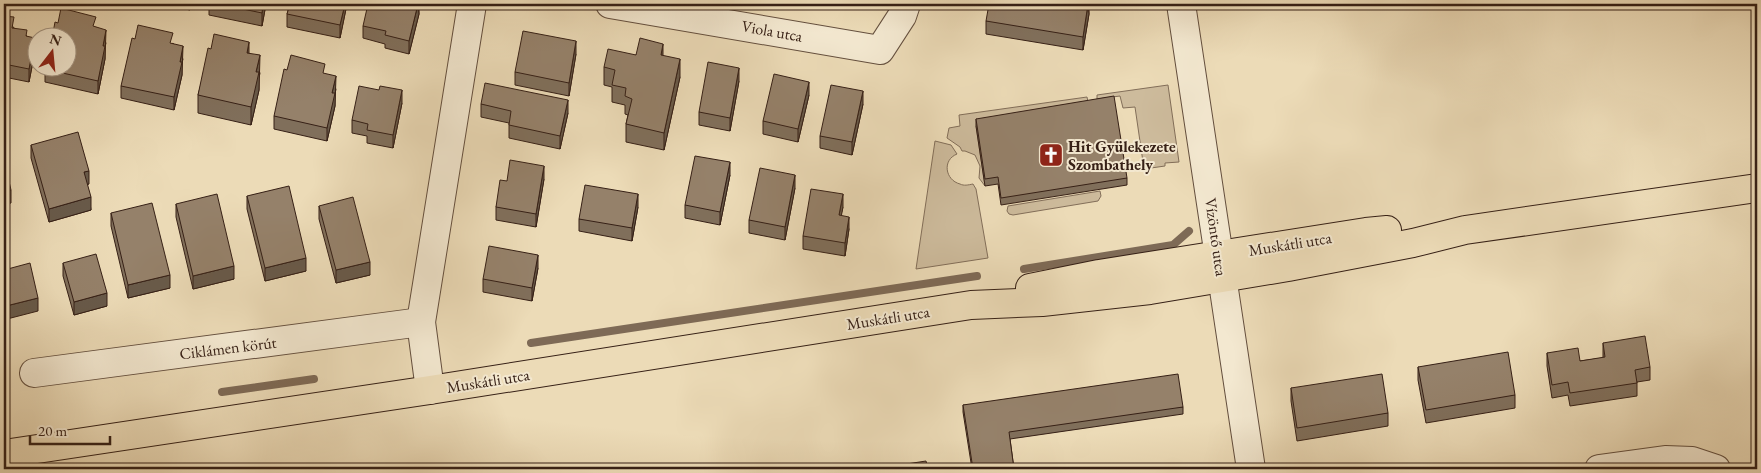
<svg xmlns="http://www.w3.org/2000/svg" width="1761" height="473" font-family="'EB Garamond',serif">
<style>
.green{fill:#cdbb9c;stroke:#826e59}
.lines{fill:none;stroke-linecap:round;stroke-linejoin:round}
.stream{stroke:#7e6a56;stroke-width:8}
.minor-casing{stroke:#644f3e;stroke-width:30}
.major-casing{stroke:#362016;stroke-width:30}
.minor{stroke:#f3e8d0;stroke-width:28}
.major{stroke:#ecdbb7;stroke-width:28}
.wall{fill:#806f5b;stroke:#362016}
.shaded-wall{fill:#685a4a;stroke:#362016}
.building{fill:#95816a;stroke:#362016}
.labels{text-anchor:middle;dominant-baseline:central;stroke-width:4;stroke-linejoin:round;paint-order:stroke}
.street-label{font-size:16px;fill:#362016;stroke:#f3e8d0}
.poi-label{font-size:16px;font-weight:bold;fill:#362016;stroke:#f3e8d0;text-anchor:start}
</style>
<rect width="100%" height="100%" fill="#ecdbb7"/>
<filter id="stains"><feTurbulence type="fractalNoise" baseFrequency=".004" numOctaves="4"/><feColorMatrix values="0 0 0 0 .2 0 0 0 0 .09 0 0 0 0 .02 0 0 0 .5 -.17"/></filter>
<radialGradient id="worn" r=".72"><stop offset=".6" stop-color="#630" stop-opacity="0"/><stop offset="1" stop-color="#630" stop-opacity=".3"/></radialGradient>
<g class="green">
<path d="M 1168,85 L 1179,162 L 1165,163 L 1165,166 L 1144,169 L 1135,107 L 1123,108 L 1120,96 L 1097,99 L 1097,95 Z"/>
<path d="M 1087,97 L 1089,107 L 976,126 L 985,186 L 979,178 L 980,166 L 975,155 L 965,151 L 962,151 L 960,147 L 947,138 L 949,128 L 960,126 L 959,115 Z"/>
<path d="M 935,141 L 951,145 L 957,154 C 942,160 945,180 960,184 C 964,186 968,185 973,184 L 976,189 L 988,258 L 916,269 Z"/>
<path d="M 1100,191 L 1101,196 L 1098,201 L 1013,215 L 1009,214 L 1007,211 L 1008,206 Z"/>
</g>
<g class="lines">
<g class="stream">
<path d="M 1024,269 L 1173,245 L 1189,231"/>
<path d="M 531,343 L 977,276"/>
<path d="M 222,392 L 314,379"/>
</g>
<defs>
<g id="minor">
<path d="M 610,4 L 880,50 L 902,16 L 906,4"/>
<path d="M 1181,4 L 1251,469"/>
<path d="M 34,373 L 421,322"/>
<path d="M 430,390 L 421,322 L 472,4"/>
<path d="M 1599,469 L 1665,460 L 1692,461 L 1716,469"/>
</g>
<g id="major">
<path d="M 1030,288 L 1099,274 L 1366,232 L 1387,230"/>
<path d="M 4,454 L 430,390 L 971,305 L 1042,302 L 1150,290 L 1288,267 L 1413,243 L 1465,230 L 1757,188"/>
</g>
</defs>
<use href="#minor" class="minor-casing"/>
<use href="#major" class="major-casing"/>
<use href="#minor" class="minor"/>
<use href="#major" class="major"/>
</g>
<g class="wall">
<path d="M 159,4 L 191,4 L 190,10 Z"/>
<path d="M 209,4 L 266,4 L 262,26 L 209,15 Z"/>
<path d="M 290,4 L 347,4 L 340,38 L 287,27 L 287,14 Z"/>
<path d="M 419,4 L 419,14 L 409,54 L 385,48 L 385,44 L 363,38 L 363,26 Z"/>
<path d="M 1089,4 L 1089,14 L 1083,50 L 986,34 L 986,21 Z"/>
<path d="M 4,16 L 14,28 L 27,36 L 35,51 L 29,82 L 4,77 Z"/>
<path d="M 96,27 L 106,43 L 105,47 L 105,59 L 98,94 L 45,82 L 45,69 Z"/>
<path d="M 173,43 L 183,59 L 182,63 L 182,75 L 174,110 L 121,98 L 121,86 Z"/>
<path d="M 211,49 L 249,53 L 260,73 L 259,78 L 259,90 L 251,125 L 198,113 L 198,95 Z"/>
<path d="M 576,54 L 569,96 L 515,85 L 515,72 Z"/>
<path d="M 636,55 L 663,56 L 680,77 L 664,150 L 626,142 L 626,124 L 628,115 L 625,114 L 625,105 L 612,102 L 612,87 L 604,85 L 604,67 Z"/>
<path d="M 325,74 L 336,89 L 335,94 L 335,106 L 327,141 L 274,129 L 274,116 Z"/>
<path d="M 739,81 L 730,131 L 699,125 L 699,112 Z"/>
<path d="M 809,95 L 798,142 L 763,134 L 763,121 Z"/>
<path d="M 402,103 L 393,148 L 367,143 L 367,136 L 352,133 L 352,120 Z"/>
<path d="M 481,104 L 568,113 L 560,149 L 509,138 L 509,123 L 481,117 Z"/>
<path d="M 863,104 L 852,155 L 820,148 L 820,136 Z"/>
<path d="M 976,119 L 1127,178 L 1127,185 L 1001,205 L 998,184 L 985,186 L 976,126 Z"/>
<path d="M 31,145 L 89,184 L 87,184 L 91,210 L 49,222 L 31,158 Z"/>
<path d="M 730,175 L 720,225 L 685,218 L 685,205 Z"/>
<path d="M 544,179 L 536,227 L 496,220 L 496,207 L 507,181 Z"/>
<path d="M 795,188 L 785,240 L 749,233 L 749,220 Z"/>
<path d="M 247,196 L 306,271 L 265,281 L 247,209 Z"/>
<path d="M 176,204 L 234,279 L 193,289 L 176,217 Z"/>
<path d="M 319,206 L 370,275 L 336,283 L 319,219 Z"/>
<path d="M 638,207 L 632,241 L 579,231 L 579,219 Z"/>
<path d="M 843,207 L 841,215 L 849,229 L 845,256 L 803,249 L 803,236 Z"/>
<path d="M 111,213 L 170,288 L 128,298 L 111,226 Z"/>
<path d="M 63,263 L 107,306 L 74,315 L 63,276 Z"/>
<path d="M 538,268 L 532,301 L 483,292 L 483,279 Z"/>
<path d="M 1603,343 L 1650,367 L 1650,380 L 1637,382 L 1637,396 L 1570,406 L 1568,395 L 1552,398 L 1547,366 L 1547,353 L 1580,361 L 1603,358 Z"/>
<path d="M 1418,367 L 1515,395 L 1515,408 L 1426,423 L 1418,380 Z"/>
<path d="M 1291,388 L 1388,413 L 1388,426 L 1297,441 L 1291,401 Z"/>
<path d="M 963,405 L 1183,407 L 1183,414 L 1010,439 L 1014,469 L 972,469 L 963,412 Z"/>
</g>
<g class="shaded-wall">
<path d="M 263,4 L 266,4 L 262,26 L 262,13 Z"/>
<path d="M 345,4 L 347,4 L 340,38 L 340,25 Z"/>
<path d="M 418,4 L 419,14 L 409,54 L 409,41 Z"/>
<path d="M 1088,4 L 1089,14 L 1083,50 L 1083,37 Z"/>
<path d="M 106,30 L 105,59 L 98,94 L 98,81 L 103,46 Z"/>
<path d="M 35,38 L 35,51 L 29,82 L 29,69 Z"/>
<path d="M 576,41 L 576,54 L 569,96 L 569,83 Z"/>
<path d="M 249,42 L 249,60 L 247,53 Z"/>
<path d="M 663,44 L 663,61 L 661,55 Z"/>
<path d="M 183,46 L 182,75 L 174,110 L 174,97 L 180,62 Z"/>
<path d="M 260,55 L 259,90 L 251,125 L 251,107 L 256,72 Z"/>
<path d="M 680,59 L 680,77 L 664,150 L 664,133 Z"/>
<path d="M 739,68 L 739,81 L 730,131 L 730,118 Z"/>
<path d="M 336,76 L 335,106 L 327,141 L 327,128 L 332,93 Z"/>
<path d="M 809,82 L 809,95 L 798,142 L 798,129 Z"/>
<path d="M 402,90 L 402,103 L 393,148 L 393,135 Z"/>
<path d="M 863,91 L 863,104 L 852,155 L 852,142 Z"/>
<path d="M 568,100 L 568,113 L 560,149 L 560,136 Z"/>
<path d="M 730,162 L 730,175 L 720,225 L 720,212 Z"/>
<path d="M 544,166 L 544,179 L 536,227 L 536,214 Z"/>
<path d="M 89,171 L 89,184 L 84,185 L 84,172 Z"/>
<path d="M 795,175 L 795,188 L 785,240 L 785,227 Z"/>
<path d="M 11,190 L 11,203 L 4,205 L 4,192 Z"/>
<path d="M 638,194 L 638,207 L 632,241 L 632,228 Z"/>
<path d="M 843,194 L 843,207 L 839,228 L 839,215 Z"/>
<path d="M 91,197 L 91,210 L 49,222 L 49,209 Z"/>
<path d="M 849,217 L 849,229 L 845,256 L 845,243 Z"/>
<path d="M 538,255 L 538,268 L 532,301 L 532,288 Z"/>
<path d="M 306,258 L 306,271 L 265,281 L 265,268 Z"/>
<path d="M 370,262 L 370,275 L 336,283 L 336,270 Z"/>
<path d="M 234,266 L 234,279 L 193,289 L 193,276 Z"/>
<path d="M 170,275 L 170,288 L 128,298 L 128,285 Z"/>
<path d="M 107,293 L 107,306 L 74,315 L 74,302 Z"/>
<path d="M 38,298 L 38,311 L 7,319 L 7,324 L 4,325 L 4,312 L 6,306 Z"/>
</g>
<g class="building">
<path d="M 219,4 L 263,4 L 262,13 Z"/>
<path d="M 290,4 L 345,4 L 340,25 L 287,14 Z"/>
<path d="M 368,4 L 418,4 L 409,41 L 385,35 L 386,31 L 363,26 Z"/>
<path d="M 989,4 L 1088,4 L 1083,37 L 986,21 Z"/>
<path d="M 61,8 L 96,17 L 93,26 L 106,30 L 103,46 L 105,46 L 98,81 L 45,69 L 45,68 L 68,68 L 68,38 L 52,38 L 55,22 L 58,23 Z"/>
<path d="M 4,16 L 14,17 L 12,28 L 27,30 L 26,36 L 35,38 L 29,69 L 4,64 Z"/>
<path d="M 138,25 L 173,33 L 170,43 L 183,46 L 180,62 L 182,62 L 174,97 L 121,86 L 132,38 L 135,39 Z"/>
<path d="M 523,31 L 576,41 L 569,83 L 515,72 Z"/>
<path d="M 214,34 L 249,42 L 247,53 L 260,55 L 256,72 L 259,72 L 251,107 L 198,95 L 208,48 L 211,49 Z"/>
<path d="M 640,38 L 663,44 L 661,55 L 680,59 L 664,133 L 626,124 L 632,99 L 625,96 L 626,88 L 612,85 L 615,70 L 604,67 L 608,49 L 636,55 Z"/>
<path d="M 291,55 L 325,64 L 323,73 L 336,76 L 332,93 L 335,93 L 327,128 L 274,116 L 284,69 L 287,70 Z"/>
<path d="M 708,62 L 739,68 L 730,118 L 699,112 Z"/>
<path d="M 774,74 L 809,82 L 798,129 L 763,121 Z"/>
<path d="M 485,83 L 568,100 L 560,136 L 509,125 L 511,111 L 481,104 Z"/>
<path d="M 831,85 L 863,91 L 852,142 L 820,136 Z"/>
<path d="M 359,86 L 379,90 L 380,86 L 402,90 L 393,135 L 367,130 L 368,124 L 352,120 Z"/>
<path d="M 1114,96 L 1127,178 L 1001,198 L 998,177 L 985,179 L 976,119 Z"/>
<path d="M 78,132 L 89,171 L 84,172 L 91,197 L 49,209 L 31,145 Z"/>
<path d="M 695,156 L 730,162 L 720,212 L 685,205 Z"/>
<path d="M 4,160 L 11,190 L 4,192 Z"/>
<path d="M 510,160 L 544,166 L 536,214 L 496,207 L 500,180 L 507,181 Z"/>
<path d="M 760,168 L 795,175 L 785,227 L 749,220 Z"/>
<path d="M 585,185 L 638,194 L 632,228 L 579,219 Z"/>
<path d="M 289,186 L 306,258 L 265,268 L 247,196 Z"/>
<path d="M 811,189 L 843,194 L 839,215 L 849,217 L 845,243 L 803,236 Z"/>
<path d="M 217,194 L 234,266 L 193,276 L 176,204 Z"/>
<path d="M 353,197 L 370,262 L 336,270 L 319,206 Z"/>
<path d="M 152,203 L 170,275 L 128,285 L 111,213 Z"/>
<path d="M 489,246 L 538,255 L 532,288 L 483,279 Z"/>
<path d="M 96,254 L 107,293 L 74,302 L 63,263 Z"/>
<path d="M 30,263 L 38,298 L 6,306 L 7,311 L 4,312 L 4,270 Z"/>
<path d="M 1645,336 L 1650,367 L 1635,370 L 1637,383 L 1570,393 L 1568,382 L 1552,385 L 1547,353 L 1578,348 L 1580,361 L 1605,357 L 1603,343 Z"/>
<path d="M 1508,352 L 1515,395 L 1426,410 L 1418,367 Z"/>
<path d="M 1178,374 L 1183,407 L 1009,432 L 1014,469 L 973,469 L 963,405 Z"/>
<path d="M 1382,374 L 1388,413 L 1297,428 L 1291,388 Z"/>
<path d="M 926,461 L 928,469 L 874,469 Z"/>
</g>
<defs>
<symbol id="church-square" viewBox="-11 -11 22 22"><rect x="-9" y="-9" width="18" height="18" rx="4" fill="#8f2418" stroke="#f3e8d0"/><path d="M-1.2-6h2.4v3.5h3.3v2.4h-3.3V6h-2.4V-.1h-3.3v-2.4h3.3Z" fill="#fff"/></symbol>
</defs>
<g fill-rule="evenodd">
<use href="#church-square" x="1037" y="141" width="28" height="28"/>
</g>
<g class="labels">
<g class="street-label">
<text transform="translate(772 31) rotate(10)">Viola utca</text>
<text transform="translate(1216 237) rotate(82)">Vízöntő utca</text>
<text transform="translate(1290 244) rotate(-9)">Muskátli utca</text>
<text transform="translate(888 318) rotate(-9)">Muskátli utca</text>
<text transform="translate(228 348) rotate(-7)">Ciklámen körút</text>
<text transform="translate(488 381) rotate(-9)">Muskátli utca</text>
</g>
<g class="poi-label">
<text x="1068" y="146">Hit Gyülekezete<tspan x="1068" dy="18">Szombathely</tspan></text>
</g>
</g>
<rect width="1761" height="473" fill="none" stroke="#ecdbb7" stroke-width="20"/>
<rect x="5" y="5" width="1751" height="463" fill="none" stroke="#362016" stroke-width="2.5"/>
<rect x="10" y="10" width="1741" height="453" fill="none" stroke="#362016"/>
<g transform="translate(52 52) rotate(16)"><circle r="24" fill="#f3e8d0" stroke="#a79886"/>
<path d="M0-4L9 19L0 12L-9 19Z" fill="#8f2418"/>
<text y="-8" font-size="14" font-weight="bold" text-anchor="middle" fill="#362016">N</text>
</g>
<path d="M30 436v8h80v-8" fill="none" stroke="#362016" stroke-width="2.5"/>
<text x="38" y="436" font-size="15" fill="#362016" stroke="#f3e8d0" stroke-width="4" paint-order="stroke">20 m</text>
<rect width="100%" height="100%" filter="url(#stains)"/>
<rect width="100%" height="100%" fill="url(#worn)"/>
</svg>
